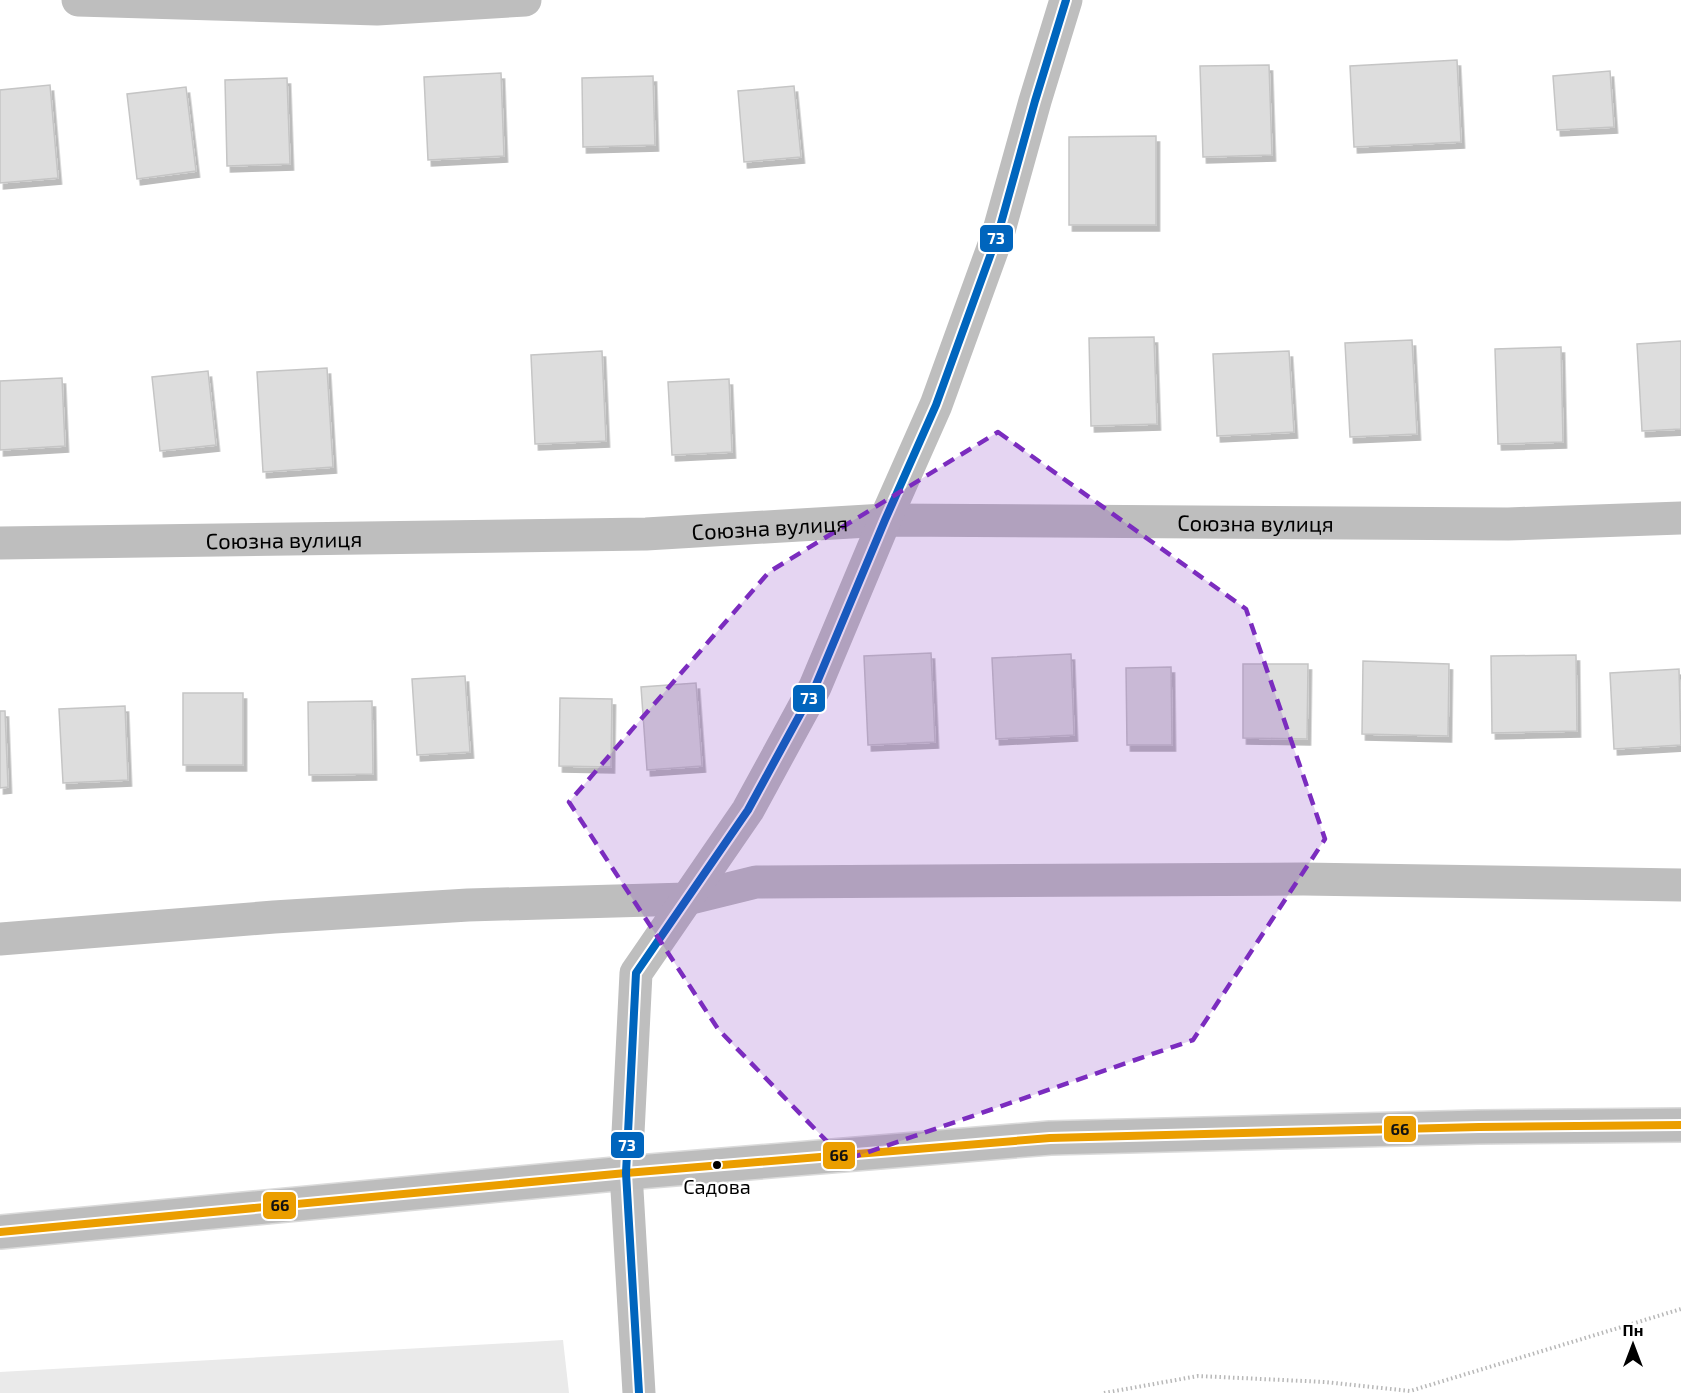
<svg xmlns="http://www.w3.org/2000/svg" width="1681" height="1393" font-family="'Exo 2',sans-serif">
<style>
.green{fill:#eaeaea}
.building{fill:#ddd;stroke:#c5c5c5;stroke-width:1.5;filter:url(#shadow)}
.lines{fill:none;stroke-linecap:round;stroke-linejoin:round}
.trunk-casing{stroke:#dbdbdb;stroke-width:36}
.path{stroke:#b8b8b8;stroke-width:4;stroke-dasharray:1.5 3;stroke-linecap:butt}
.minor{stroke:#bebebe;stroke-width:33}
.tertiary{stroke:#bebebe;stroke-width:33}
.trunk{stroke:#bdbdbd;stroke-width:33}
.bus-1-casing{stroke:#fff;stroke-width:12}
.bus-2-casing{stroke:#fff;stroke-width:12}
.bus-1{stroke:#eb9e00;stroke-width:8}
.bus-2{stroke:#0065bd;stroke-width:8}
.marked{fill:#7b2cbf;fill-opacity:0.2;stroke:#7b2cbf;stroke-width:4.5;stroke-dasharray:12 8;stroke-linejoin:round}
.bus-dot{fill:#000;stroke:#fff;stroke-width:2}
.labels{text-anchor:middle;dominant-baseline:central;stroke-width:4.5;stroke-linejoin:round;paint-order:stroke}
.bus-label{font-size:20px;fill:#000;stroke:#fff}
.street-label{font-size:22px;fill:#000;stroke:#fff}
.line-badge{stroke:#fff;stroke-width:2}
.badge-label{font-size:16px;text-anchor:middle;font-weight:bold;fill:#fff}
.pale-badge-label{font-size:16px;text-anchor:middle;font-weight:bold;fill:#111}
</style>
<defs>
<filter id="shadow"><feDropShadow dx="3.5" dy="6" stdDeviation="0" flood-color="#0004"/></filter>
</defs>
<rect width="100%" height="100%" fill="#fff"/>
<path class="green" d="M 563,1340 L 569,1393 L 0,1393 L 0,1372 Z"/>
<g class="building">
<path d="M 1457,60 L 1461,142 L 1354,147 L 1350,66 Z"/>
<path d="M 1269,65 L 1272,155 L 1203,157 L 1200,66 Z"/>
<path d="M 1610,71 L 1614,127 L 1557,130 L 1553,76 Z"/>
<path d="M 501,73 L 504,156 L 428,160 L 424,77 Z"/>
<path d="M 653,76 L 655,145 L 583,147 L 582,78 Z"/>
<path d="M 287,78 L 290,164 L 227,166 L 225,80 Z"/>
<path d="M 50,85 L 58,178 L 0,183 L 0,90 Z"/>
<path d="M 794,86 L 801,157 L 744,162 L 738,91 Z"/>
<path d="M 186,87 L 196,171 L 137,179 L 127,94 Z"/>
<path d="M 1156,136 L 1156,225 L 1069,225 L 1069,137 Z"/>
<path d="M 1154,337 L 1157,424 L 1091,426 L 1089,338 Z"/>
<path d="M 1412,340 L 1417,434 L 1350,437 L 1345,343 Z"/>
<path d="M 1681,341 L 1681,429 L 1642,431 L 1637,344 Z"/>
<path d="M 1561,347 L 1563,442 L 1498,444 L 1495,349 Z"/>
<path d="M 602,351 L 606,441 L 535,444 L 531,355 Z"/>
<path d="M 1289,351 L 1294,432 L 1217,436 L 1213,354 Z"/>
<path d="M 327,368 L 333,467 L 263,472 L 257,372 Z"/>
<path d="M 208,371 L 216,445 L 160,451 L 152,377 Z"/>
<path d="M 62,378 L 65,446 L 0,450 L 0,381 Z"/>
<path d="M 729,379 L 732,452 L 672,455 L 668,382 Z"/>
<path d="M 931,653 L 935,742 L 868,745 L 864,656 Z"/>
<path d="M 1071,654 L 1074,735 L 996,739 L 992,658 Z"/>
<path d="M 1576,655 L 1577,731 L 1492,733 L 1491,656 Z"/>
<path d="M 1363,661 L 1449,664 L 1448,736 L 1362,734 Z"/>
<path d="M 1243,664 L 1308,664 L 1307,739 L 1243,738 Z"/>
<path d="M 1171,667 L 1172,745 L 1127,745 L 1126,668 Z"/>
<path d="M 1679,669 L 1681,745 L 1614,749 L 1610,673 Z"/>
<path d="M 465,676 L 470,752 L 417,755 L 412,679 Z"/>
<path d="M 696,683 L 702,766 L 647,770 L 641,687 Z"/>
<rect x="183" y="693" width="60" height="72"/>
<path d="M 560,698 L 612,699 L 611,767 L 559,766 Z"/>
<path d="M 372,701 L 373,774 L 309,775 L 308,702 Z"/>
<path d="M 125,706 L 128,780 L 63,783 L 59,709 Z"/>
<path d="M 0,711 L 5,711 L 8,787 L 0,788 Z"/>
</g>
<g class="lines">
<defs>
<path id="trunk" d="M 0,1232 L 626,1173 L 1050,1138 L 1479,1127 L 1681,1125"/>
</defs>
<use href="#trunk" class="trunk-casing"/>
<path class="path" d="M 1104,1393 L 1198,1376 L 1325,1382 L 1410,1391 L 1681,1309"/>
<g class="minor">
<path d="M 78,0 L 377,9 L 525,0"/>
<path id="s1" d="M 0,543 L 646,534 L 885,520 L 1508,524 L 1681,518"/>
<path d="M 0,939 L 274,917 L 468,905 L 687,899 L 756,882 L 1303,879 L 1681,885"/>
<path d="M 626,1173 L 636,973 L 748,810 L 815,687 L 885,520 L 936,405 L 998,234 L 1035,101 L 1066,0"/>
</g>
<path class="tertiary" d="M 626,1173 L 639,1393"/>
<use href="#trunk" class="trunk"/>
<defs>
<path id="bus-1" d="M 0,1232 L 626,1173 L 1050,1138 L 1479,1127 L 1681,1125"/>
<path id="bus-2" d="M 639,1393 L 626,1173 L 636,973 L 748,810 L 815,687 L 885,520 L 936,405 L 998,234 L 1035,101 L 1066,0"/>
</defs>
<use href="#bus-1" class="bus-1-casing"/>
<use href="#bus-2" class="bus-2-casing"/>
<use href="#bus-1" class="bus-1"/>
<use href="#bus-2" class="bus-2"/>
</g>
<path class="marked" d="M 998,432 L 1246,609 L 1325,839 L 1193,1040 L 845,1160 L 718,1029 L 569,802 L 769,572 Z"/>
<circle class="bus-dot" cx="717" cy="1165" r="5"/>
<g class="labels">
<g class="bus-label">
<text x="717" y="1186">Садова</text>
</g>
<g class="street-label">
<text stroke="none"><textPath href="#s1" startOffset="1256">Союзна вулиця</textPath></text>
<text stroke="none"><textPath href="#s1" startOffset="770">Союзна вулиця</textPath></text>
<text stroke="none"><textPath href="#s1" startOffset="284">Союзна вулиця</textPath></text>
</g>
</g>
<g class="line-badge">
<rect x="979" y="224" width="35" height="29" rx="6" fill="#0065bd"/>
<rect x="792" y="684" width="34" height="29" rx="6" fill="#0065bd"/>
<rect x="1383" y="1115" width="34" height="28" rx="6" fill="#eb9e00"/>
<rect x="610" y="1131" width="35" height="28" rx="6" fill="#0065bd"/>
<rect x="822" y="1141" width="34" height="29" rx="6" fill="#eb9e00"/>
<rect x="262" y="1191" width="35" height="29" rx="6" fill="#eb9e00"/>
</g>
<g class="badge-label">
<text x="996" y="244">73</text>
<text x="809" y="704">73</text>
<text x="627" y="1151">73</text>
</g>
<g class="pale-badge-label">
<text x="1400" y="1135">66</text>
<text x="839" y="1161">66</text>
<text x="280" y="1211">66</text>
</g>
<g transform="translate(1633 1345)" stroke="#ffffff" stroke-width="4.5" paint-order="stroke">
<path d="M0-4.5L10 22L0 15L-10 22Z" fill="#000000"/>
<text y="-9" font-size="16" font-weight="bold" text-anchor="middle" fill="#000000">Пн</text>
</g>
</svg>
